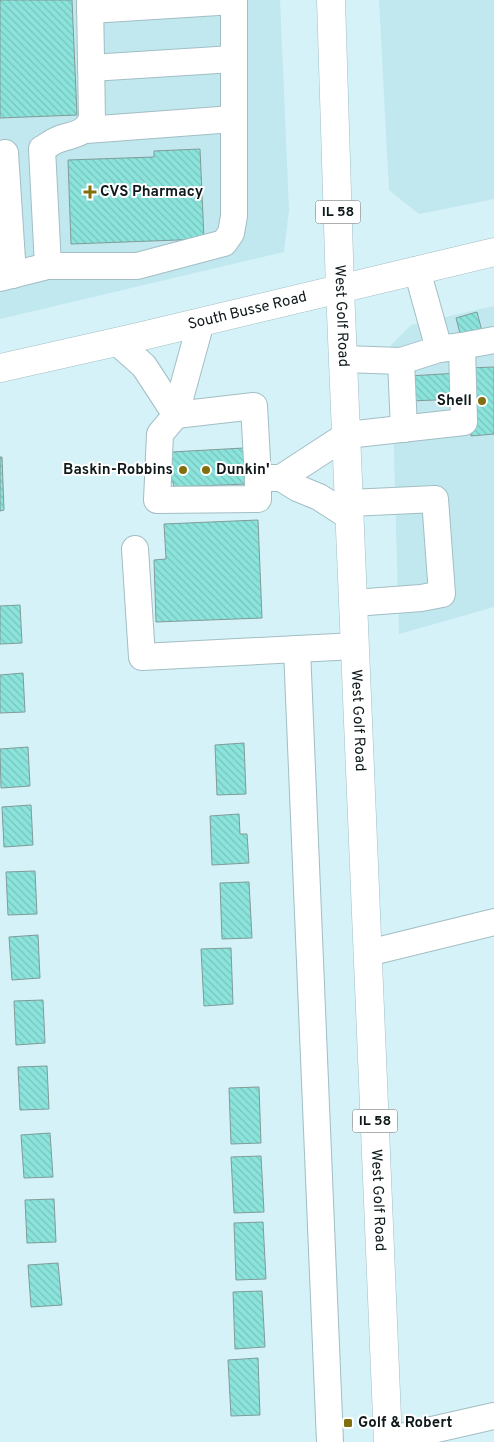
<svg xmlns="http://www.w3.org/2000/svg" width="494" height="1442" font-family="Overpass,sans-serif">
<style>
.built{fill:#c1e7ef}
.building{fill:url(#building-back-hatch);stroke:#809c99}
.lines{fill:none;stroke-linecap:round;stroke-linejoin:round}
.minor-casing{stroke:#a2bec4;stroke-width:28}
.major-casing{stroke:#a2bec4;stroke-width:29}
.minor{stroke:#fff;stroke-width:26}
.major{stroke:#fff;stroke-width:28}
.poi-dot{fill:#816f0d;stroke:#fff;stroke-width:2}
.labels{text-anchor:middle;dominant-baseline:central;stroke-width:4;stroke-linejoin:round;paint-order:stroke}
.shield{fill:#fff;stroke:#575e5f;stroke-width:1}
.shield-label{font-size:14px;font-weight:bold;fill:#0f191b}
.poi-label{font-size:15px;font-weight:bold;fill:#0f191b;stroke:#fff;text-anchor:start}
.street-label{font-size:15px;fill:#0f191b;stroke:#fff}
</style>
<defs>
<pattern id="building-back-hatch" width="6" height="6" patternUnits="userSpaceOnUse" patternTransform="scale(1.25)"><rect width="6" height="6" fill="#8be4dc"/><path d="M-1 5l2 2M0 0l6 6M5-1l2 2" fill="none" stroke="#77c3bc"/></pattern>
</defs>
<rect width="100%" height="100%" fill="#d5f2f8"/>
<g class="built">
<path d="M 0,0 L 280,0 L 289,210 L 284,252 L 0,319 Z"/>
<path d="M 379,0 L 494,0 L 494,199 L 419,214 L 389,190 Z"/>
<path d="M 494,306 L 494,607 L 399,634 L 391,345 L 411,325 Z"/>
</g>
<g class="building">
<path d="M 0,0 L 72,0 L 77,115 L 0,118 Z"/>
<path d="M 200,149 L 204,239 L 71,244 L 68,160 L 154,157 L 154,151 Z"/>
<path d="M 477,312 L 483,335 L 462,341 L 456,318 Z"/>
<path d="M 494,367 L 494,434 L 471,436 L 468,368 Z"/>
<path d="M 459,373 L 460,399 L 410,401 L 409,376 Z"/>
<path d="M 244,448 L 246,484 L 174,487 L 173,482 L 166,482 L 171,452 Z"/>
<path d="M 0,457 L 2,457 L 4,510 L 0,511 Z"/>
<path d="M 258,520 L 262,618 L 156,622 L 154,560 L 166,559 L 164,524 Z"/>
<path d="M 20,605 L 22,643 L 0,644 L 0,606 Z"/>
<path d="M 23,673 L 25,712 L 0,713 L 0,675 Z"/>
<path d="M 244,743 L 246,794 L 217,795 L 215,745 Z"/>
<path d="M 28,747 L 30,786 L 1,788 L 0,749 Z"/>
<path d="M 31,805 L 33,845 L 4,847 L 2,807 Z"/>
<path d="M 239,814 L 240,834 L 247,834 L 249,863 L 212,865 L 210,816 Z"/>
<path d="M 35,871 L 37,914 L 8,915 L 6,872 Z"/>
<path d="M 249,882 L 252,938 L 222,939 L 220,883 Z"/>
<path d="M 38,935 L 40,978 L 12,980 L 9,937 Z"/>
<path d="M 231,948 L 233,1004 L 204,1006 L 201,949 Z"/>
<path d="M 43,1000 L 45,1043 L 16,1045 L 14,1001 Z"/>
<path d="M 47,1066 L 49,1109 L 20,1110 L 18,1067 Z"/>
<path d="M 259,1087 L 261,1143 L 231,1144 L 229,1088 Z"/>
<path d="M 50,1133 L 53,1177 L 24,1178 L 21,1135 Z"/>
<path d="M 261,1156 L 264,1212 L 234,1213 L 231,1157 Z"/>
<path d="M 54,1199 L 56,1242 L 27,1243 L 25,1200 Z"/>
<path d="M 263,1222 L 266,1279 L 236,1280 L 234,1223 Z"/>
<path d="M 58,1263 L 62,1305 L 31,1307 L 28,1265 Z"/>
<path d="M 262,1291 L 265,1347 L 235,1349 L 233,1292 Z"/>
<path d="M 258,1358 L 260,1415 L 231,1416 L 228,1360 Z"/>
</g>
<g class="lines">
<defs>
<g id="minor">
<path d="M 90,10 L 234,1"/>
<path d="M 91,68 L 233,59"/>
<path d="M 86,130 L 233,119"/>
<path d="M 5,153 L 13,275"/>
<path d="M 48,266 L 42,149 C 47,146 52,142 57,140 C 74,133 81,137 92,120 L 90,0"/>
<path d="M 417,270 L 439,349"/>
<path d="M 0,278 L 48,266 L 137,266 L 224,243 L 231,233 L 234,216 L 234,0"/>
<path d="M 201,322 L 182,391 L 176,415 L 160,434 L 157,500 L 258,499 L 258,478"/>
<path d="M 117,342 L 144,366 L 176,415"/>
<path d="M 462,346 L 494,340"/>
<path d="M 401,361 L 404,429"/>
<path d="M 176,415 L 254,406 L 258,478 L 281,478 L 297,488 L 319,497 L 350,517"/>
<path d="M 281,478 L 347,435 L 464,422 L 462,346 L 439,349 L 401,361 L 344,359"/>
<path d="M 350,503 L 435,499 L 442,594 L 421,598 L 354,603"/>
<path d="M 135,549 L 142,657 L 355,646"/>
<path d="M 297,649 L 330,1442"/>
<path d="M 368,953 L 494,922"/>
<path d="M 388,1440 L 494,1416"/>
</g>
<g id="major">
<path id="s1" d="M 331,0 L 340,289 L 388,1442"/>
<path id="s2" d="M 0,368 L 134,338 L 494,252"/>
</g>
</defs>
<use href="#minor" class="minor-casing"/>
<use href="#major" class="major-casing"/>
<use href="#minor" class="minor"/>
<use href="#major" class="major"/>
</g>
<g class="poi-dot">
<path d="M87.5 184.5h5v5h5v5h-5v5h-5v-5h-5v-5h5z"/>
<circle cx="482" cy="401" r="5"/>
<circle cx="183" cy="470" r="5"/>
<circle cx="206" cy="470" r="5"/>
<rect x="343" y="1418" width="10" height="10" rx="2.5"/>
</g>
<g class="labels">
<g class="shield">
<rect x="315.5" y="200.5" width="45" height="23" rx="4"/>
<rect x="352.5" y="1109.5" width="45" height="23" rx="4"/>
</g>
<g class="shield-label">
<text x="338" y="212">IL 58</text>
<text x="375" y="1121">IL 58</text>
</g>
<g class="poi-label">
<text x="100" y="192">CVS Pharmacy</text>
<text x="472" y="401" text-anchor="end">Shell</text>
<text x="173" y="470" text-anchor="end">Baskin-Robbins</text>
<text x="216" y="470">Dunkin'</text>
<text x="358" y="1423">Golf &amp; Robert</text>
</g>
<g class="street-label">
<text stroke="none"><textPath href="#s2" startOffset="254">South Busse Road</textPath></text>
<text stroke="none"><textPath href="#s1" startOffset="316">West Golf Road</textPath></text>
<text stroke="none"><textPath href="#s1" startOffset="721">West Golf Road</textPath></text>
<text stroke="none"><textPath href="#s1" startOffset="1201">West Golf Road</textPath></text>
</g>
</g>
</svg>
